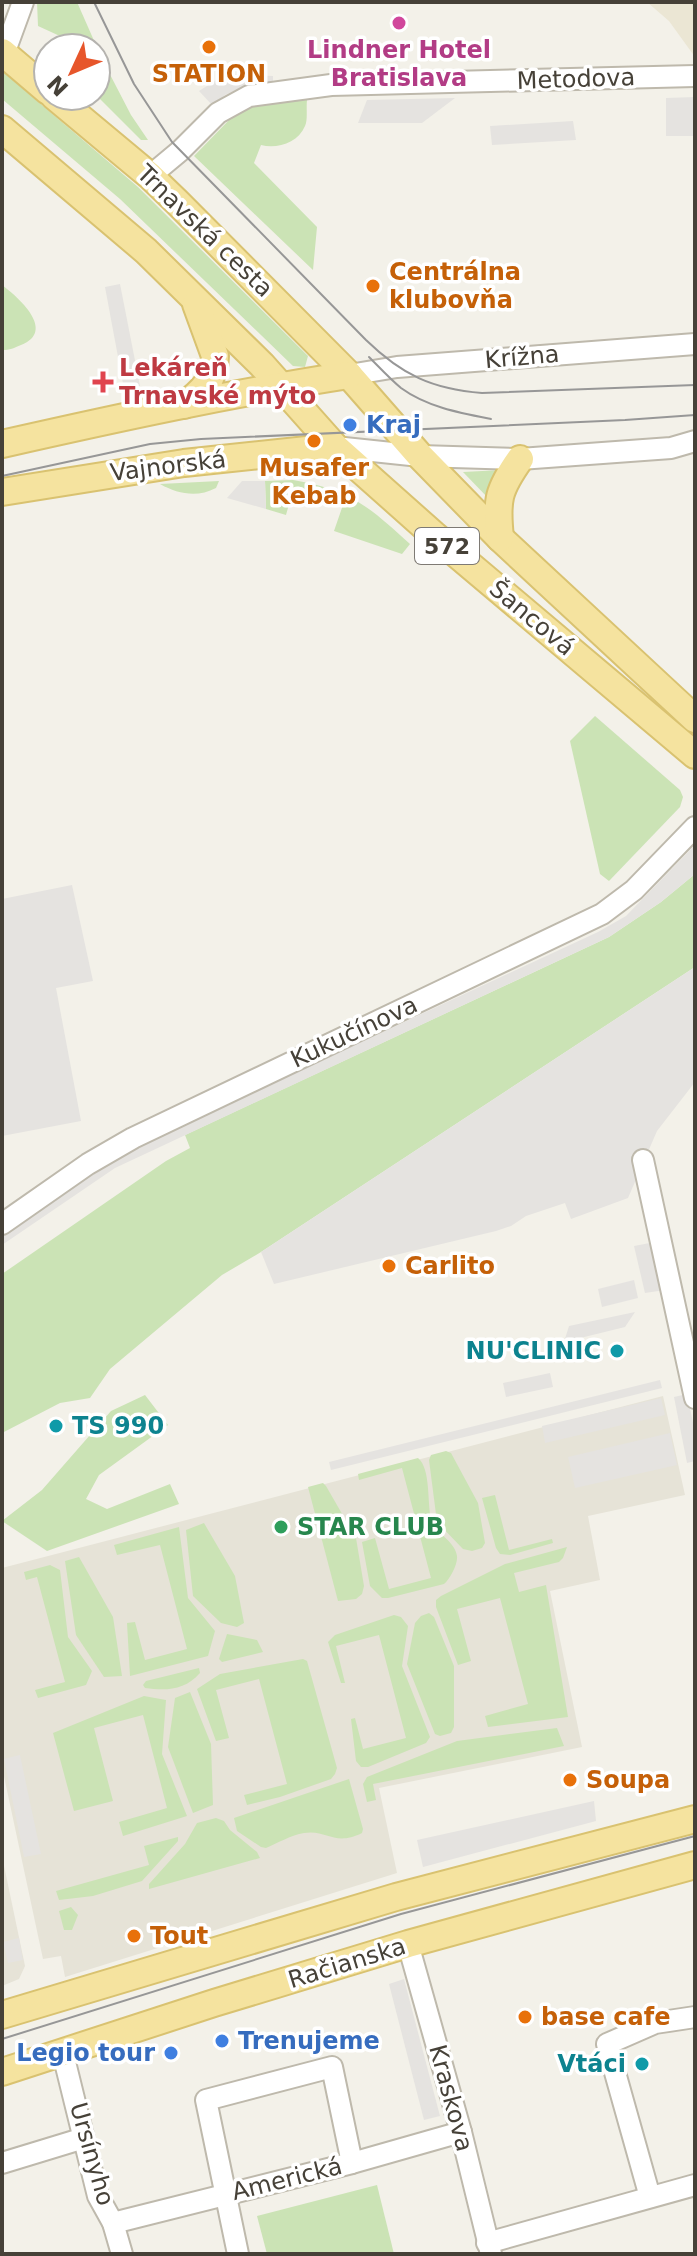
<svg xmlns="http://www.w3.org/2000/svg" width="697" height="2256" font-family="'DejaVu Sans',sans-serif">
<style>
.residential{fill:#e6e3d7}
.education{fill:#ebe6d4}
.green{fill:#cbe3b5}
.parking{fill:#e5e3e0}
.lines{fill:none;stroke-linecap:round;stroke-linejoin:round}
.minor-casing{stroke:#beb9ac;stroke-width:24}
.major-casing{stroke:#d9c270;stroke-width:30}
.minor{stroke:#fff;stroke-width:20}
.major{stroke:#f5e39f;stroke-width:26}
.tram{stroke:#979797;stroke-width:2}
.hotel-dot{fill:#d1479c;stroke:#fff;stroke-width:3}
.food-dot{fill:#e8710a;stroke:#fff;stroke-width:3}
.health-dot{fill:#e0444e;stroke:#fff;stroke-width:3}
.shop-dot{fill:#3f7fe0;stroke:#fff;stroke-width:3}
.culture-dot{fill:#0f9aa8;stroke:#fff;stroke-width:3}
.leisure-dot{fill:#2e9e5b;stroke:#fff;stroke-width:3}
.labels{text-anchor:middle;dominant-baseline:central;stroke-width:7;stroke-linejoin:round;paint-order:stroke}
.shield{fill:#fff;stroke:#7e7a74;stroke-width:2}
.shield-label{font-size:22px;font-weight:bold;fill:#464138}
.hotel-label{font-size:24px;font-weight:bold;fill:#b23c85;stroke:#fff}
.food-label{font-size:24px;font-weight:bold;fill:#c56008;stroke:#fff;text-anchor:start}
.street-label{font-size:24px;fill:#464138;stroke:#fff}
.health-label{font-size:24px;font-weight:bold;fill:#be3a42;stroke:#fff;text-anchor:start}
.shop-label{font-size:24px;font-weight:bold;fill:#366cbe;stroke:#fff;text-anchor:start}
.culture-label{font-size:24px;font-weight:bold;fill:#0d838f;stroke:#fff;text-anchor:end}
.leisure-label{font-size:24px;font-weight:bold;fill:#27864d;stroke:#fff;text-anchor:start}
</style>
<rect width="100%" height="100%" fill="#f3f1e9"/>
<g class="residential">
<path d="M 663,1396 L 685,1495 L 588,1516 L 600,1580 L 550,1591 L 582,1747 L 379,1788 L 397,1873 L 65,1977 L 61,1956 L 43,1959 L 2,1767 L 2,1568 Z"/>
<path d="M 2,1856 L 25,1966 L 19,1979 L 2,1986 Z"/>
</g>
<path class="education" d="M 647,2 L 695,2 L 695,57 L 669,21 Z"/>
<g class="green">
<path d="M 37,2 L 77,2 L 99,52 L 96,53 L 96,48 L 86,48 L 38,26 Z"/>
<path d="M 103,61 L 131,115 L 148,140 L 141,140 L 96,95 L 96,63 Z"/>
<path d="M 2,71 L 138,187 L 308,356 L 305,367 L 293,366 L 120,199 L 2,99 Z"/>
<path d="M 307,100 C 306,108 308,120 305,126 C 298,143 277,149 261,145 L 254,163 L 317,227 L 313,270 L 194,156 L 231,118 L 255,102 Z"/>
<path d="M 2,285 C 18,297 57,331 21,345 C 14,348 10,350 2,350 Z"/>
<path d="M 502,470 L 491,501 L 463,472 Z"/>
<path d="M 293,480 C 351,490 368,506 410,544 L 402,554 L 334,531 L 344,502 L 313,491 L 309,491 L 306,501 L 291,497 L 286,515 L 266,509 L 265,481 Z"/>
<path d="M 219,481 L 216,488 C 197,498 178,494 160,484 Z"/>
<path d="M 595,716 L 680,790 L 683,797 L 680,807 L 609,881 L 600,874 L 570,741 Z"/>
<path d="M 695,874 L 695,967 L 261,1252 L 222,1275 L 110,1369 L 90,1398 L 60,1403 L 2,1433 L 2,1274 L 166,1161 L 190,1148 L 185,1135 L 609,937 L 661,902 Z"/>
<path d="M 145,1395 L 168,1425 L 99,1475 L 86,1499 L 107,1509 L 170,1484 L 179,1504 L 47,1551 L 2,1521 L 42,1490 L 111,1411 Z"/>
<path d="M 446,1451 L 451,1453 L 478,1503 L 485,1543 L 482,1548 L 472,1551 L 463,1549 L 437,1522 L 429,1460 L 431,1455 Z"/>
<path d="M 418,1458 C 431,1469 427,1502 431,1519 C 435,1533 455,1541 457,1556 C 458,1564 450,1579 444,1584 L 388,1598 L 382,1598 L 370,1586 L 362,1542 L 375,1538 L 389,1589 L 431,1578 L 402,1468 L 359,1480 L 358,1474 Z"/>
<path d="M 323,1483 L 326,1486 L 356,1538 L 364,1586 L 362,1594 L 356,1599 L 338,1601 L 308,1487 Z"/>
<path d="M 495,1495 L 509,1550 L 552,1539 L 553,1543 L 510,1555 L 500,1554 L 496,1548 L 482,1498 Z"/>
<path d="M 204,1523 L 235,1576 L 244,1623 L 237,1627 L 221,1623 L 193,1596 L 186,1530 Z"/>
<path d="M 179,1527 L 188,1598 L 215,1631 L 208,1656 L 130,1676 L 127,1623 L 135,1622 L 145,1660 L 187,1649 L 160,1545 L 117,1555 L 114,1545 Z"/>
<path d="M 567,1547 L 563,1558 L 559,1562 L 514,1573 L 519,1592 L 546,1585 L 568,1717 L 488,1727 L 485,1716 L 528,1704 L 500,1598 L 457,1609 L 471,1661 L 458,1665 L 436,1607 L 436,1600 L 441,1596 L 505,1564 Z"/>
<path d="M 79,1557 L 113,1617 L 122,1676 L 104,1677 L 76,1635 L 65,1561 Z"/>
<path d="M 50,1565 L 60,1570 L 68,1637 L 92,1671 L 86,1685 L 38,1698 L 35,1690 L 65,1682 L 37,1577 L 26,1580 L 24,1572 Z"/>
<path d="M 429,1613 L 434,1617 L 454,1666 L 454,1727 L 451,1733 L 440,1736 L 435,1734 L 407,1664 L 415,1623 L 421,1616 Z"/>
<path d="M 394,1615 L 401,1617 L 408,1626 L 402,1666 L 430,1737 L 426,1743 L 368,1767 L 361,1767 L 356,1761 L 351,1719 L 355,1718 L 363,1749 L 406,1738 L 379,1635 L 336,1646 L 345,1683 L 341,1683 L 328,1642 L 335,1635 Z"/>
<path d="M 227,1634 L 257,1640 L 263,1652 L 222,1662 L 219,1659 Z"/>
<path d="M 303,1659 L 307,1661 L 337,1768 L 335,1774 L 331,1779 L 280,1797 L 247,1805 L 244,1795 L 287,1784 L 259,1679 L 216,1690 L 229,1738 L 216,1741 L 197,1689 L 220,1674 Z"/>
<path d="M 199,1668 L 200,1673 C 185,1690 167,1691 145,1688 L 143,1685 L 146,1681 Z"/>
<path d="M 190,1692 L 211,1744 L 213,1805 L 193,1813 L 168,1747 L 175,1698 Z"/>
<path d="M 144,1696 L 166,1700 L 162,1754 L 187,1816 L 123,1836 L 119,1822 L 167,1808 L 143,1715 L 94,1728 L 113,1801 L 74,1811 L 53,1733 Z"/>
<path d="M 557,1728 L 564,1746 L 373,1784 L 376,1800 L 367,1802 L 363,1784 L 367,1777 L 457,1741 Z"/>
<path d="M 349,1779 L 363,1829 L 362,1833 C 334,1847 327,1829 304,1833 C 291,1835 278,1843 266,1848 L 261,1847 L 237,1831 L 234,1818 Z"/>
<path d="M 216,1818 L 224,1821 L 230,1830 L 257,1852 L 260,1858 L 149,1889 L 149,1884 L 185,1844 L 197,1823 Z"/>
<path d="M 178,1837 L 178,1841 L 142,1881 L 93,1896 L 59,1900 L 56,1891 L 149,1865 L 144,1846 Z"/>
<path d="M 71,1907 L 78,1915 L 72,1930 L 64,1930 L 59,1911 Z"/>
<path d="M 377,2185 L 394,2254 L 267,2254 L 257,2216 Z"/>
</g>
<g class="parking">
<path d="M 226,74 L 273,76 L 273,89 L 236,90 L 225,95 L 213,106 L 199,91 Z"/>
<path d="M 695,97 L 695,136 L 666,136 L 666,98 Z"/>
<path d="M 455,98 L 422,123 L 358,123 L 367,100 Z"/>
<path d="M 573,121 L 576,140 L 492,145 L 490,126 Z"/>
<path d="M 120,284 L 140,386 L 124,389 L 105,287 Z"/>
<path d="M 242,481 L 265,481 L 266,509 L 227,498 Z"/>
<path d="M 695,845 L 695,874 L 661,902 L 609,937 L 115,1168 L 2,1245 L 2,1233 L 107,1160 L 598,932 L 626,916 Z"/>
<path d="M 72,885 L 93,981 L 56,988 L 81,1121 L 2,1136 L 2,899 Z"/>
<path d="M 695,967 L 695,1082 L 657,1131 L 628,1198 L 571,1219 L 565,1203 L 526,1216 L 511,1226 L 496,1231 L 274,1284 L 261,1252 Z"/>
<path d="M 655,1242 L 665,1290 L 645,1293 L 634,1246 Z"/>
<path d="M 634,1280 L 638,1298 L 602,1307 L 598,1289 Z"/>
<path d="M 635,1312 L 625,1327 L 564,1342 L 569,1326 Z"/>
<path d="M 550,1373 L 553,1387 L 506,1397 L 503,1383 Z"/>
<path d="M 660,1380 L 662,1388 L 331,1470 L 329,1462 Z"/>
<path d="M 687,1394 L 695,1432 L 695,1461 L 687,1463 L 674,1397 Z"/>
<path d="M 661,1398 L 665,1415 L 545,1443 L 542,1426 Z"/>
<path d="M 670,1433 L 677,1465 L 575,1488 L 568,1457 Z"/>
<path d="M 20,1755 L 41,1854 L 24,1857 L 4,1759 Z"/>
<path d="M 594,1801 L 596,1821 L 423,1867 L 417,1840 Z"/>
<path d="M 19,1938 L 23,1960 L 8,1963 L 3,1942 Z"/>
<path d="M 404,1979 L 440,2116 L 424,2120 L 389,1984 Z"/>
</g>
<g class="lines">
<defs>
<g id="minor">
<path d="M 2,54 L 4,54 L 23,2"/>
<path d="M 150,176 L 180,151 L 218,113 L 249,96 L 331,85 L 695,76"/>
<path d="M 349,375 L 397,367 L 695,344"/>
<path d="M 335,447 L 420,456 L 520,459 L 671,448 L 695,441"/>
<path d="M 643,1160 L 695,1398"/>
<path d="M 2,1224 L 88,1164 L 133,1138 L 602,914 L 634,890 L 695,827"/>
<path d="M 408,1944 L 461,2132 L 491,2254"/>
<path d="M 63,2054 L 98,2196 L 113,2223 L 122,2254"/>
<path d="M 2,2163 L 84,2138"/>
<path d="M 650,2197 L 607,2044 L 655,2023 L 695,2017"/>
<path d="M 113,2223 L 352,2163 L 461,2132"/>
<path d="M 487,2243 L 695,2185"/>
<path d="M 238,2254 L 206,2100 L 332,2067 L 352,2163"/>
</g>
<g id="major">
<path d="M 2,52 L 48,91"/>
<path d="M 54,96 L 150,176 L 177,202 L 349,375 L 420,456 L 500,538 L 695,719"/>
<path d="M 2,129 L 146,251 L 262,365 L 335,447 L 434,535 L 695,755"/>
<path d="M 184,405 C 202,392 215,380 215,356 L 196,304"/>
<path d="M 2,444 C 117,418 232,393 349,375"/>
<path d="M 2,492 L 184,463 L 335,447"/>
<path d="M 500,538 C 496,500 498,490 520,459"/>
<path d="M 2,2015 L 396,1897 L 695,1819"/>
<path d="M 2,2072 L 214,2003 L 408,1944 L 695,1865"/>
</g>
</defs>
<use href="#minor" class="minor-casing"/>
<use href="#major" class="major-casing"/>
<use href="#minor" class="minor"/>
<use href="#major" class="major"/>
<g class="tram">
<path d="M 94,2 L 134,84 L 172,142 L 366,340 C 402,375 432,389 482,393 L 695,385"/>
<path d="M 369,357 C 380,368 390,379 401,388 C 427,407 460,413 491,419"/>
<path d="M 2,476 L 150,444 L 201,439 L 625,420 L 695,415"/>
<path d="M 2,2039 L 401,1914 L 695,1836"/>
</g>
</g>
<circle class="hotel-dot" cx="399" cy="23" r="8"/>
<g class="food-dot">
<circle cx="209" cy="47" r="8"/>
<circle cx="373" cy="286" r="8"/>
<circle cx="314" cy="441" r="8"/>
<circle cx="389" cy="1266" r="8"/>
<circle cx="570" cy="1780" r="8"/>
<circle cx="134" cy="1936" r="8"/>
<circle cx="525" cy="2017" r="8"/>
</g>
<path class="health-dot" d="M99 370h8v8h8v8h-8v8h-8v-8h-8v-8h8z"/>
<g class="shop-dot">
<circle cx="350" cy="425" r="8"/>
<circle cx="222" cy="2041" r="8"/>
<circle cx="171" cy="2053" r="8"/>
</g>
<g class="culture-dot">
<circle cx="617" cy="1351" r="8"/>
<circle cx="56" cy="1426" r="8"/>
<circle cx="642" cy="2064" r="8"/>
</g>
<circle class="leisure-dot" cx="281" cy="1527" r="8"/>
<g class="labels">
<rect class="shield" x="415" y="528" width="64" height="36" rx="6"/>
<g class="shield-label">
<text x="447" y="546">572</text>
</g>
<g class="hotel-label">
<text x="399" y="50">Lindner Hotel<tspan x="399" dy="28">Bratislava</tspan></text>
</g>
<g class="food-label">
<text x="209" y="74" text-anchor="middle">STATION</text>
<text x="389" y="272">Centrálna<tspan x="389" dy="28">klubovňa</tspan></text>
<text x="314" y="468" text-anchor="middle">Musafer<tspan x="314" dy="28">Kebab</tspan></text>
<text x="405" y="1266">Carlito</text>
<text x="586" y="1780">Soupa</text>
<text x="150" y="1936">Tout</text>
<text x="541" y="2017">base cafe</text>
</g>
<g class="street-label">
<text transform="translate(576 79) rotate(-2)">Metodova</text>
<text transform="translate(205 231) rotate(44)">Trnavská cesta</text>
<text transform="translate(522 357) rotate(-5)">Krížna</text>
<text transform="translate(168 466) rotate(-7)">Vajnorská</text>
<text transform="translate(532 618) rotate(40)">Šancová</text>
<text transform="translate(354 1032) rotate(-25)">Kukučínova</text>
<text transform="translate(347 1963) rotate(-17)">Račianska</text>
<text transform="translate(451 2098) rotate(75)">Kraskova</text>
<text transform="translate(92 2154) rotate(74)">Ursínyho</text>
<text transform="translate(287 2179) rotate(-14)">Americká</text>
</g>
<g class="health-label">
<text x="119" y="368">Lekáreň<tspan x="119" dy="28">Trnavské mýto</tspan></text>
</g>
<g class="shop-label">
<text x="366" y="425">Kraj</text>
<text x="238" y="2041">Trenujeme</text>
<text x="155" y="2053" text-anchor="end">Legio tour</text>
</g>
<g class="culture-label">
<text x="601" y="1351">NU'CLINIC</text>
<text x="72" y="1426" text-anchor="start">TS 990</text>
<text x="626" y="2064">Vtáci</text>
</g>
<g class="leisure-label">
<text x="297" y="1527">STAR CLUB</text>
</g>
</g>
<rect width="697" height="2256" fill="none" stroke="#464138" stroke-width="8"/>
<g transform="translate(72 72) rotate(226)"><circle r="38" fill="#ffffff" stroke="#b5b3af" stroke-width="2"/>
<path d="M0-6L14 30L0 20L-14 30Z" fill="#e7562b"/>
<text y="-12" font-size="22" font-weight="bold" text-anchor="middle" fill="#464138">N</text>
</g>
</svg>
